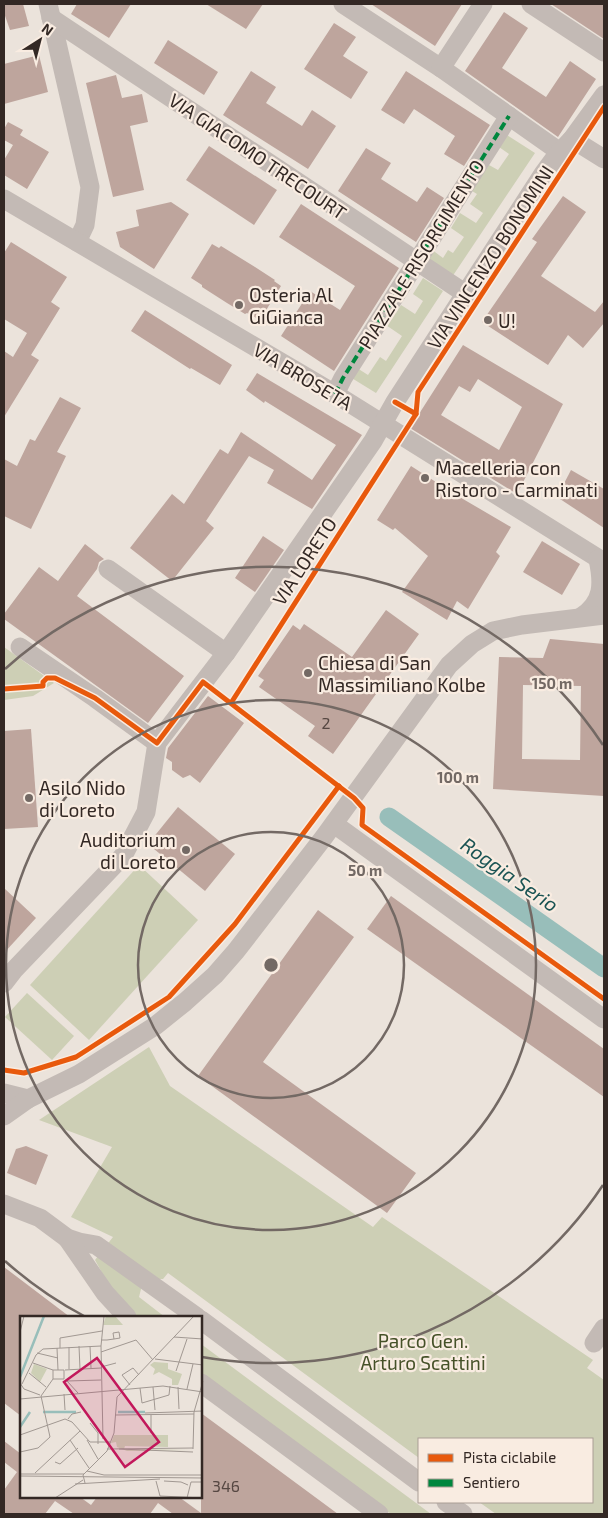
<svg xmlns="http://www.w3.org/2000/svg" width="608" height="1518" font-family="'Exo 2',sans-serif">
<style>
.green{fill:#cdcfb5}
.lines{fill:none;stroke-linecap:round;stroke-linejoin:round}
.canal{stroke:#98beba;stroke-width:19}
.building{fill:#bea59d;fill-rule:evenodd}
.minor{stroke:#c3bab5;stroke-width:19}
.quiet{stroke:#00873e;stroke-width:4;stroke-dasharray:8 4;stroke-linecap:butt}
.cycleway-casing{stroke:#f9ece1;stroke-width:8}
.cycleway{stroke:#e8590c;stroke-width:5}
.ring{fill:none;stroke:#736964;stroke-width:2.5}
.poi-dot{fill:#736964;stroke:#f9ece1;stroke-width:2}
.labels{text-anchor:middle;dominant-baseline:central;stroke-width:4.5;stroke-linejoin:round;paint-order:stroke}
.number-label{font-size:16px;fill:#564742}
.street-label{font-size:19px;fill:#332824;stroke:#f9ece1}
.poi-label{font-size:19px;fill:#332824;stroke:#f9ece1;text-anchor:start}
.park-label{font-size:19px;fill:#455128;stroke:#f9ece1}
.water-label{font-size:20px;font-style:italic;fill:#1a5454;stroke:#f9ece1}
.inset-river{fill:none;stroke:#98beba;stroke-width:2.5}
.inset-road{fill:none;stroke:#a19892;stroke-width:1}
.view{fill:#c2185b;fill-opacity:0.15;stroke:#c2185b;stroke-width:2.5}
.inset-edge{fill:none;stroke:#332824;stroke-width:2.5}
.centre{fill:#736964;stroke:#f9ece1;stroke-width:2.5}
.ring-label{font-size:15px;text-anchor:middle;font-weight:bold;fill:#736964;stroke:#f9ece1;stroke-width:4.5;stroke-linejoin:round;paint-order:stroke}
</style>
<rect width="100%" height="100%" fill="#ebe3db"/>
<g class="green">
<path d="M 507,135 L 535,153 L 452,277 L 424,259 L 431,249 L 443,258 L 448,250 L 453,253 L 464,237 L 451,228 L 460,213 L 476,223 L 483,213 L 470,204 L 477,194 L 467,188 L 483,174 L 489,165 L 498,170 L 509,154 L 499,147 Z"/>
<path d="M 423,278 L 443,291 L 376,393 L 350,377 L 357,368 L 368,375 L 380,357 L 386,361 L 402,336 L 383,323 L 391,311 L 396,313 L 401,305 L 415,314 L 423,301 L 413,294 Z"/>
<path d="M 4,647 L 54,683 L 33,696 L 4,700 Z"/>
<path d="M 139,865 L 198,920 L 89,1040 L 30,985 Z"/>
<path d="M 27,993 L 74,1036 L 52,1060 L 5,1017 Z"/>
<path d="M 149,1047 L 170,1086 L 373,1227 L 382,1217 L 593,1360 L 587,1368 L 604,1380 L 604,1514 L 496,1514 L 479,1502 L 592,1502 L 592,1439 L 419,1439 L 419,1458 L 168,1273 L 163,1279 L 159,1279 L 142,1285 L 139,1297 L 165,1317 L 137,1317 L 110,1287 L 95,1260 L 113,1237 L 71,1217 L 112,1147 L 39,1120 Z"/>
<path d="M 201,1344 L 431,1514 L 391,1514 L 201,1374 Z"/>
</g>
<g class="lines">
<path class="canal" d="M 389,817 L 604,968"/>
</g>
<g class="building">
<path d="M 4,4 L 23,4 L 29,26 L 10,30 L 4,13 Z"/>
<path d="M 77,4 L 131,4 L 109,38 L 71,14 Z"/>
<path d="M 206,4 L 263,4 L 246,29 Z"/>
<path d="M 371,4 L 462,4 L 435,46 Z"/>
<path d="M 551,4 L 604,4 L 604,39 Z"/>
<path d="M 504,12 L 528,28 L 502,68 L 546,97 L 570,61 L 596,79 L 558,137 L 465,71 Z"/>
<path d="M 334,23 L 356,37 L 343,56 L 368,72 L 351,99 L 304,69 Z"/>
<path d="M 168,40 L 218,72 L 204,95 L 154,63 Z"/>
<path d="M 39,55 L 48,92 L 4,104 L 4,64 Z"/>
<path d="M 251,71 L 276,87 L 266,103 L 302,126 L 312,110 L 336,126 L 308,169 L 223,115 Z"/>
<path d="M 406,71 L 490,125 L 464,166 L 444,154 L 455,136 L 414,109 L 404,124 L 381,110 Z"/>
<path d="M 116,75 L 122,98 L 142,94 L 148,122 L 130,126 L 144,190 L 113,197 L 86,83 Z"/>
<path d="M 8,122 L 23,130 L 20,135 L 49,152 L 27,189 L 4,175 L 4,160 L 13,145 L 4,140 L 4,129 Z"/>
<path d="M 209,146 L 277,190 L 254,225 L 186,180 Z"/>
<path d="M 366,148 L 391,163 L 381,179 L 417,202 L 427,187 L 444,198 L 416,242 L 338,191 Z"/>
<path d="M 563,196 L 586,212 L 541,276 L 595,312 L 604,301 L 604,323 L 583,348 L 568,335 L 548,365 L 482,322 L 537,242 L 532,239 Z"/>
<path d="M 171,202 L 189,214 L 154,269 L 120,247 L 116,232 L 139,226 L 136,210 Z"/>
<path d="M 301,204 L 399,268 L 334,371 L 281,336 L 310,291 L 340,310 L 355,286 L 279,237 Z"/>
<path d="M 11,242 L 67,277 L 51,302 L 60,308 L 31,355 L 39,360 L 4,417 L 4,351 L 13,357 L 27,333 L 4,319 L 4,253 Z"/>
<path d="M 212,244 L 219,248 L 221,246 L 255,267 L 275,280 L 274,281 L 281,286 L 260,320 L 247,313 L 245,314 L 227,303 L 202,287 L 202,285 L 191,278 Z"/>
<path d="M 145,310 L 232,365 L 220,385 L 191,368 L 190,369 L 131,331 Z"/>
<path d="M 463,345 L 563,404 L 517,494 L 410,428 ZM 478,379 L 522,407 L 499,450 L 441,415 L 459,386 L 470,392 Z"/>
<path d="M 257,373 L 362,435 L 312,509 L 267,483 L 274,470 L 249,456 L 206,521 L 214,528 L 172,581 L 130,548 L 172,494 L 184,504 L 220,449 L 228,454 L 241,432 L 312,480 L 336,445 L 265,401 L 264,403 L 246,390 Z"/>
<path d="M 60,397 L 81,408 L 57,452 L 66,456 L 31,529 L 4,516 L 4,459 L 17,466 L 30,439 L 35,441 Z"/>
<path d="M 411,466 L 439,484 L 439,485 L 511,527 L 496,552 L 500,556 L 468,609 L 457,601 L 447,620 L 402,592 L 428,556 L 395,528 L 393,530 L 377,520 Z"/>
<path d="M 571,470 L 604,489 L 604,528 L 557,497 Z"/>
<path d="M 263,536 L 284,550 L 255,592 L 235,578 Z"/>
<path d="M 542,541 L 580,564 L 562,595 L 523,572 Z"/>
<path d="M 85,544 L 104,559 L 99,562 L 97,569 L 77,596 L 184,676 L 148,723 L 4,619 L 4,614 L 39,567 L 58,581 Z"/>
<path d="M 386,610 L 419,634 L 333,754 L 308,736 L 315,726 L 259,687 L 264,680 L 258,676 L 293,625 L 300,630 L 304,624 L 352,657 Z"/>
<path d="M 550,639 L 604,644 L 604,796 L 493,789 L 499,657 L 543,658 ZM 523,685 L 581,686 L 580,760 L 522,759 Z"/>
<path d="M 208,696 L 244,723 L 200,783 L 190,775 L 183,778 L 172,770 L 172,762 L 166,758 L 168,748 Z"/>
<path d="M 31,729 L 38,827 L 4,829 L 4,731 Z"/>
<path d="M 178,807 L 235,854 L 205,891 L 148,844 Z"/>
<path d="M 4,888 L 36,918 L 4,953 Z"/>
<path d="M 391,896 L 604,1049 L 604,1097 L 367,929 Z"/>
<path d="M 318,910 L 354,937 L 263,1062 L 416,1173 L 387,1213 L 198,1076 Z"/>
<path d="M 26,1146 L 48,1155 L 36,1185 L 7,1173 L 16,1149 Z"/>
<path d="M 4,1267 L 70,1317 L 21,1317 L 21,1416 L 4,1403 Z"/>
<path d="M 201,1413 L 338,1514 L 173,1514 L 158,1503 L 150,1514 L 74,1514 L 55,1501 L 45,1514 L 4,1514 L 4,1490 L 17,1472 L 4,1462 L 4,1441 L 21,1454 L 21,1497 L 80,1497 L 91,1505 L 97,1497 L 179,1497 L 201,1513 Z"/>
</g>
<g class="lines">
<g class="minor">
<path d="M 48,4 L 90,187 L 85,225 L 77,242"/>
<path d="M 343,4 L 441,68 L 560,152"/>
<path d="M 531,4 L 604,52"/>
<path d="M 51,18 L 466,294"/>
<path d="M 441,68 L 483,4"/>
<path d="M 572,139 L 604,159"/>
<path d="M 4,199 L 335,394 L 604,562"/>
<path d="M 335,394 L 343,378 L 509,116"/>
<path d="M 108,569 L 226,653"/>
<path d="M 581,617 C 604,602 603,583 598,559"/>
<path d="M 20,647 L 95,698 L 157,743"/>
<path d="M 334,824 L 604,1019"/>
<path d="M 4,983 L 14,970 L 123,856 L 146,812 L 157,743 L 226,653 L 373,441 L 395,402 L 543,174 L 557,155 L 572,139 L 604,95"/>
<path d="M 4,1093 L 28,1099"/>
<path d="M 4,1116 L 28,1099 L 79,1074 L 155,1026 L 185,1002 L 215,975 L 236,951 L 324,837 L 449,665 L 472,644 L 493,631 L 522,625 L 604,615"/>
<path d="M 4,1204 L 40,1218 L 67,1238 L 79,1242 L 96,1245 L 197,1317"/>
<path d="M 67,1238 L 105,1293 L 127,1317"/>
<path d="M 201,1320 L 419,1482"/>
<path d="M 594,1343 L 604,1328"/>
<path d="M 201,1383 L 379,1514"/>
<path d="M 446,1502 L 463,1514"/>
</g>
<path class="quiet" d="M 335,394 L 343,378 L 509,116"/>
<defs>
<g id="cycleway">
<path d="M 395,402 L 416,414 L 418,392 L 604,107"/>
<path d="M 4,689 L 43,686 L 43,682 L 47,678 L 55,678 L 95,698 L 157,743 L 203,682 L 354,798 L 363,808 L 362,825 L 604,999"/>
<path d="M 231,703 L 416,414"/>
<path d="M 4,1070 L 24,1073 L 76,1057 L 169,997 L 235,924 L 339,786"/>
</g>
</defs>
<use href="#cycleway" class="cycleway-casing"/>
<use href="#cycleway" class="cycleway"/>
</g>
<g class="ring">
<circle cx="271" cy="965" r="133"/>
<circle cx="271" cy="965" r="265"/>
<path d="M603 1185A398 398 0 0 1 202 1357M84 1316A398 398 0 0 1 5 1261M5 669A398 398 0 0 1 603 745"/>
</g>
<g class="poi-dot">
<circle cx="239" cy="305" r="5"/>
<circle cx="488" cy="320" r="5"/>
<circle cx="425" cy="478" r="5"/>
<circle cx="308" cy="673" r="5"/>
<circle cx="29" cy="798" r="5"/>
<circle cx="186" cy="850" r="5"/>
</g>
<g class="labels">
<g class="number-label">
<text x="326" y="722">2</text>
<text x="226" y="1485">346</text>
</g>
<g class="street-label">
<text transform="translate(258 156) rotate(34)">VIA GIACOMO TRECOURT</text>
<text transform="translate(421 254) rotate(-58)">PIAZZALE RISORGIMENTO</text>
<text transform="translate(490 257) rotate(-57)">VIA VINCENZO BONOMINI</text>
<text transform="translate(303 376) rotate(31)">VIA BROSETA</text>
<text transform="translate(304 561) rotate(-57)">VIA LORETO</text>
</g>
<g class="poi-label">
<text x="249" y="294">Osteria Al<tspan x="249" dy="22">GiGianca</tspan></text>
<text x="498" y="320">U!</text>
<text x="435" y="467">Macelleria con<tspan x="435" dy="22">Ristoro - Carminati</tspan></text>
<text x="318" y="662">Chiesa di San<tspan x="318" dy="22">Massimiliano Kolbe</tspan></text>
<text x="39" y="787">Asilo Nido<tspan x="39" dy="22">di Loreto</tspan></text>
<text x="176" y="839" text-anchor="end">Auditorium<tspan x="176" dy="22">di Loreto</tspan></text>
</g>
<g class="park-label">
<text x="423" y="1340">Parco Gen.<tspan x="423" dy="22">Arturo Scattini</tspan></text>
</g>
<g class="water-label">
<text transform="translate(510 874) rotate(35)">Roggia Serio</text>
</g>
</g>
<g transform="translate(20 1316)">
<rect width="182" height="182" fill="#ebe3db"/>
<path d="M 86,0 L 95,0 L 103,9 L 83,9 ZM 134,46 L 148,47 L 148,53 L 162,58 L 158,69 L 152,69 L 152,63 L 139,56 L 133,59 L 135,53 L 130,49 ZM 14,48 L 27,53 L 20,66 L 11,57 ZM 94,119 L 148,119 L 148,131 L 105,130 L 104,133 L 173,134 L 107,135 L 97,131 L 96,126 L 91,127 Z" fill="#cdcfb5"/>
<path class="inset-river" d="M 0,61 L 24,0M 23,96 L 56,96M 98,96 L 125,96M 0,111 L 10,96"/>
<path class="inset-road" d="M 0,16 L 4,0M 154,21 L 183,23M 81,24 L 87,24 L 94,23 L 100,22 L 99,16 L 93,17 L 94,23M 59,30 L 60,53M 70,30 L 71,52M 49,31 L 49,53M 37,32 L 38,54M 40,32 L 40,22 L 82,15M 81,36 L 116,24 L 133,44M 17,37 L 38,42M 135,43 L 183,49M 13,47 L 33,54 L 44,54 L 44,63 L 33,63 L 33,54M 81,51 L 96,47M 45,54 L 81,52M 156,55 L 167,23M 9,57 L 26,71M 47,65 L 81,64M 47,65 L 58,77M 0,67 L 4,73 L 20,79M 2,68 L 16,39 L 23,33 L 81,30M 110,69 L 102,59 L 113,52 L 119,59M 133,71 L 135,94M 158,71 L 159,93M 120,72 L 122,87 L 149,79 L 150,70M 167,73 L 173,48M 44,78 L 45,94M 21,80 L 33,63M 0,83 L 143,70 L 183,76M 125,97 L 183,95M 95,99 L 174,98M 131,99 L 131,117M 48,103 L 52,98 L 61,96M 70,107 L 78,117 L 78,128M 0,119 L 45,103 L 52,106 L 70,126 L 90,126M 83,123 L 81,30 L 84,0M 50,124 L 69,152M 67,124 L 78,143M 87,133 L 173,132M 99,133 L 173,136M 173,133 L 174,96 L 183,65M 0,136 L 18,132 L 30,121 L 21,80M 35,146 L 40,148 L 58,132M 67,155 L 84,159 L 183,159M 15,157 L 60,115M 0,158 L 64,158M 0,160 L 183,162M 136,165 L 140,180M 144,165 L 161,166 L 168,169M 65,167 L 63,159 L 87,135 L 94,117 L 97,81 L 174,0M 55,168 L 140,163M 140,180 L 183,182M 35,182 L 63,164M 167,182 L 171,166 L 183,166"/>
<path class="view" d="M 77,42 L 139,126 L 105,151 L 44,66 Z"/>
<rect width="182" height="182" class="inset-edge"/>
</g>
<circle cx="271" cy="965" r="8" class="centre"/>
<g class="ring-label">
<text x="552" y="689">150 m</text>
<text x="458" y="783">100 m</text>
<text x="365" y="876">50 m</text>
</g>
<rect width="608" height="1518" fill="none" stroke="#332824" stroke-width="10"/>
<rect x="418" y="1438" width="175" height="65" fill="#f9ece1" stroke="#aa9e95"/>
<rect x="428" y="1454" width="25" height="8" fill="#e8590c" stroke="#aa9e95"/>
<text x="463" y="1463" font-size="15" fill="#332824">Pista ciclabile</text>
<rect x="428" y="1479" width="25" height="8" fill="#00873e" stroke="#aa9e95"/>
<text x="463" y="1488" font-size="15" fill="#332824">Sentiero</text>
<g transform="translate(40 40) rotate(36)" stroke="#f9ece1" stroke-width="4" paint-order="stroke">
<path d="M0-4L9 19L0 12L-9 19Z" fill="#332824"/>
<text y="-8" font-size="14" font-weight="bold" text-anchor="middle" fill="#332824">N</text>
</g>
</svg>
